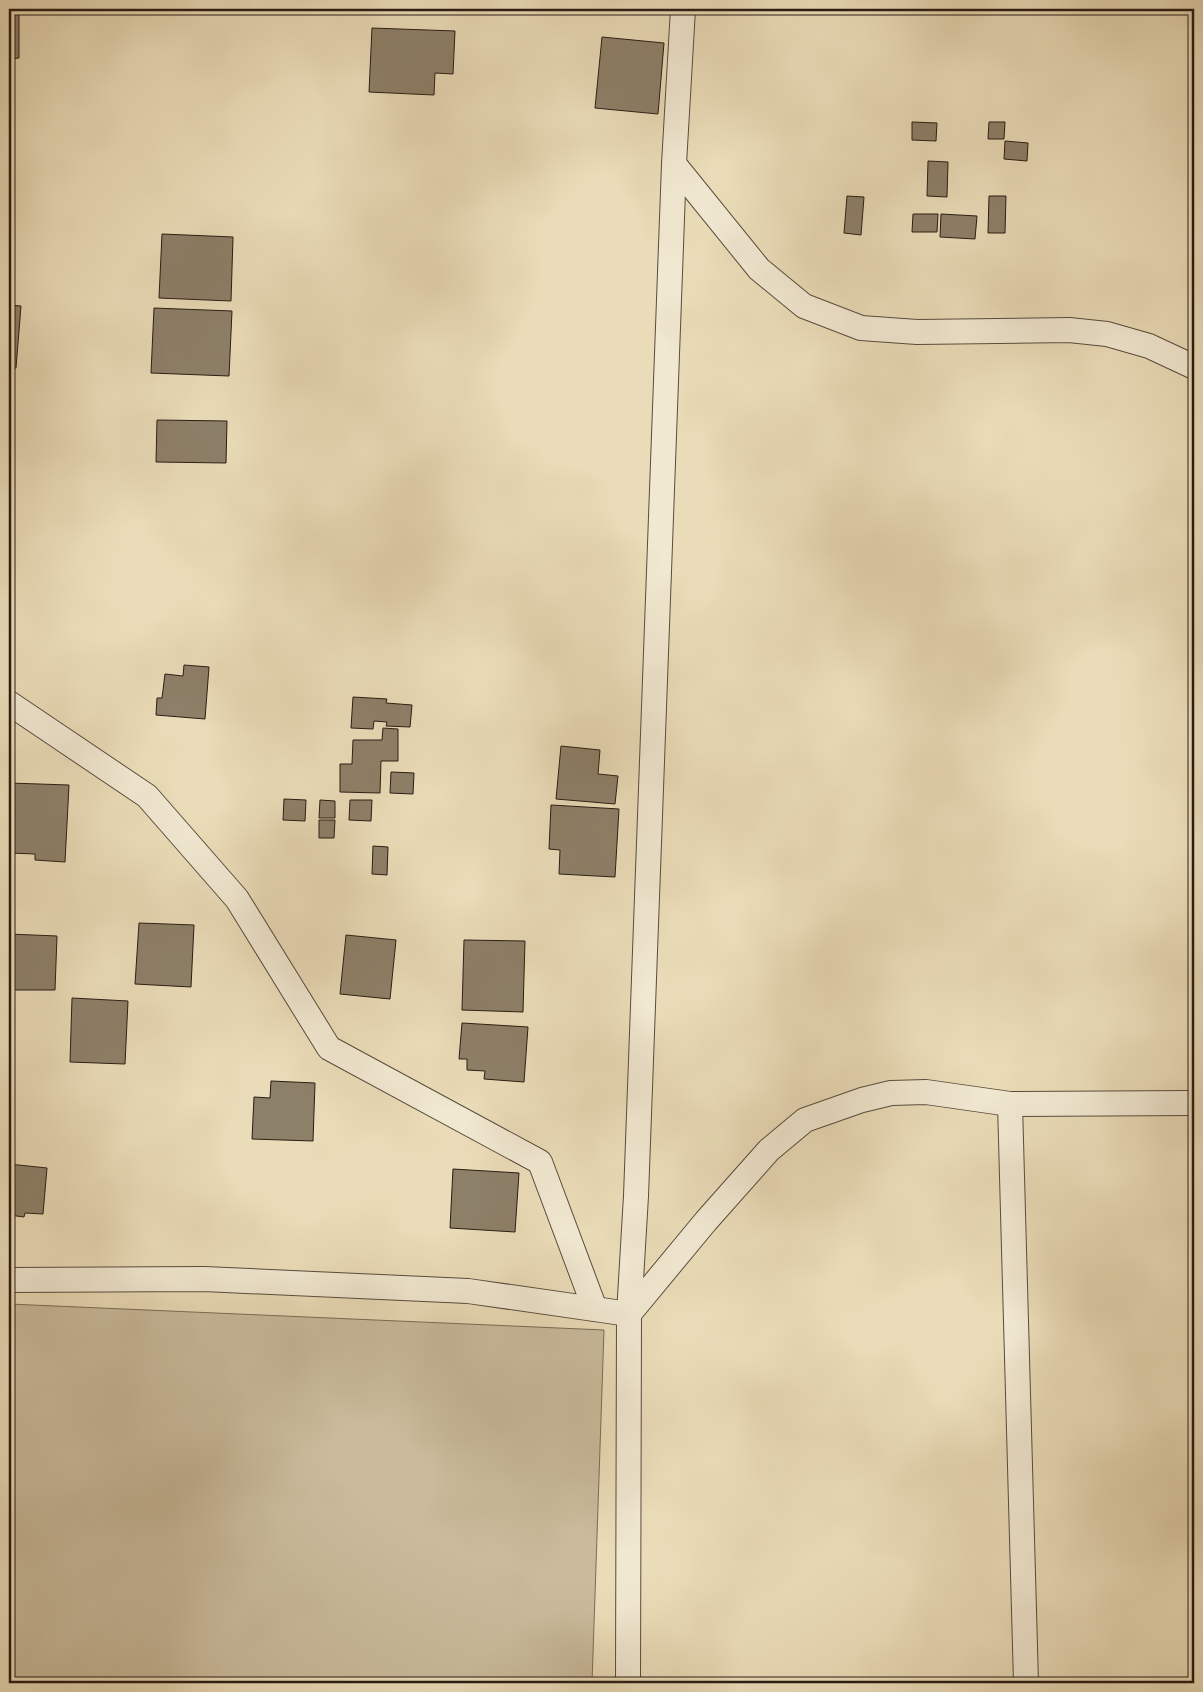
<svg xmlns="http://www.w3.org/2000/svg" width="1203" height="1692" font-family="'Sorts Mill Goudy',serif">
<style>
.green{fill:#c9bb9c;stroke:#786c58}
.building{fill:#8d8069;stroke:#281c14}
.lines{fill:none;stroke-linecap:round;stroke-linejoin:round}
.street-casing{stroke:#584c3d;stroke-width:26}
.street{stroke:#f1e8d1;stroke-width:24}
</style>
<rect width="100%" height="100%" fill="#eadcb8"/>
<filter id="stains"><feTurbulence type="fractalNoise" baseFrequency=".004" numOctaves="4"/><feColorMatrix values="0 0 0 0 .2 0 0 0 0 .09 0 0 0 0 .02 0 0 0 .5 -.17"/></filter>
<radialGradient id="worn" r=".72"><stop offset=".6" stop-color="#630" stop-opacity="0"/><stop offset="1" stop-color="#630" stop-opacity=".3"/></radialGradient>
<path class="green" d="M 9,1304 L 604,1330 L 592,1683 L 9,1683 Z"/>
<g class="building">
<path d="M 9,9 L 19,9 L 19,58 L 9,59 Z"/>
<path d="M 199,9 L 252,9 L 252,12 Z"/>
<path d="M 372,28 L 455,31 L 453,74 L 435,73 L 434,95 L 369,92 Z"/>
<path d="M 602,37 L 664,43 L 658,114 L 595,108 Z"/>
<path d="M 912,122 L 937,123 L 936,141 L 912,140 Z"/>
<path d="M 989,122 L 1005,122 L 1004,139 L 988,139 Z"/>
<path d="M 1005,141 L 1028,143 L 1027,161 L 1004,159 Z"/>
<path d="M 928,161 L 948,162 L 947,197 L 927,196 Z"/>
<path d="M 847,196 L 864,197 L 861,235 L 844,233 Z"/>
<path d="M 989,196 L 1006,196 L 1005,233 L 988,233 Z"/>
<path d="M 913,214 L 938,214 L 937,232 L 912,232 Z"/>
<path d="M 941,214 L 977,216 L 975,239 L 940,237 Z"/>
<path d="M 162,234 L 233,237 L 231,301 L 159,298 Z"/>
<path d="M 9,305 L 21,306 L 16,368 L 9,368 Z"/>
<path d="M 154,308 L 232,311 L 229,376 L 151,373 Z"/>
<path d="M 157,420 L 227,421 L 226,463 L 156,462 Z"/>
<path d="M 184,665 L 209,667 L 205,719 L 156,715 L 157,698 L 162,698 L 165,674 L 183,676 Z"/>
<path d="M 353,697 L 387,699 L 386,703 L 412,705 L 410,727 L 386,726 L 387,722 L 374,721 L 373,729 L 351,728 Z"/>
<path d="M 383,728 L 398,729 L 398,761 L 381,761 L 380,793 L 340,792 L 340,764 L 352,764 L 353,740 L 382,740 Z"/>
<path d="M 561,746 L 600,750 L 598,774 L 618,776 L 615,804 L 556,799 Z"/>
<path d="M 391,772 L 414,773 L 413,794 L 390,793 Z"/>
<path d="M 9,783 L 69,785 L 65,862 L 35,860 L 35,854 L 9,853 Z"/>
<path d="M 284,799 L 306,800 L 305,821 L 283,820 Z"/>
<path d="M 320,800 L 335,801 L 335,818 L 319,818 Z"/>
<path d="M 350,800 L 372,800 L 371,821 L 349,820 Z"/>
<path d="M 551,805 L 619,809 L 615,877 L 559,874 L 560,850 L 549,849 Z"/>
<path d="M 319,820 L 335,820 L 334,838 L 319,838 Z"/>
<path d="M 373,846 L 388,847 L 387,875 L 372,874 Z"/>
<path d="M 139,923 L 194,925 L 191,987 L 135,984 Z"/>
<path d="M 9,934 L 57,936 L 55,990 L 9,990 Z"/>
<path d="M 346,935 L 396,940 L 390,999 L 340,994 Z"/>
<path d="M 464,940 L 525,941 L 523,1012 L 462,1010 Z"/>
<path d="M 72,998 L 128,1001 L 125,1064 L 70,1062 Z"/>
<path d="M 462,1023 L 528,1027 L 524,1082 L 484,1079 L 485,1071 L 467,1070 L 467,1059 L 459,1059 Z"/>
<path d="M 271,1081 L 315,1083 L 313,1141 L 252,1139 L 254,1097 L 270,1098 Z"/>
<path d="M 9,1164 L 47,1168 L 43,1214 L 25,1213 L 24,1217 L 9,1215 Z"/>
<path d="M 453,1169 L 519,1173 L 515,1232 L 450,1228 Z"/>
</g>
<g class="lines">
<defs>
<g id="street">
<path d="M 674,164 L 759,269 L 804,306 L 861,328 L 917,332 L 1069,330 L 1107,334 L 1149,346 L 1194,367"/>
<path d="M 9,703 L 147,796 L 237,899 L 329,1048 L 540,1162 L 595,1309"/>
<path d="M 1010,1104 L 1026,1683"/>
<path d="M 9,1280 L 204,1279 L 468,1291 L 629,1314"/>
<path d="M 629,1314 L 706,1221 L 769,1150 L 805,1120 L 862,1100 L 891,1093 L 926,1092 L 1010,1104 L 1194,1103"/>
<path d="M 628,1683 L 629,1314 L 636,1196 L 674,164 L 683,9"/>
</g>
</defs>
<use href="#street" class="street-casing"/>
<use href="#street" class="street"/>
</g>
<rect width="1203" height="1692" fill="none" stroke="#eadcb8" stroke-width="30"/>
<rect x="10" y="10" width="1183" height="1672" fill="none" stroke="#281c14" stroke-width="2.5"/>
<rect x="15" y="15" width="1173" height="1662" fill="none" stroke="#281c14"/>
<rect width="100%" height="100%" filter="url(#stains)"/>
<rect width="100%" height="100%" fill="url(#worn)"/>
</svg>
